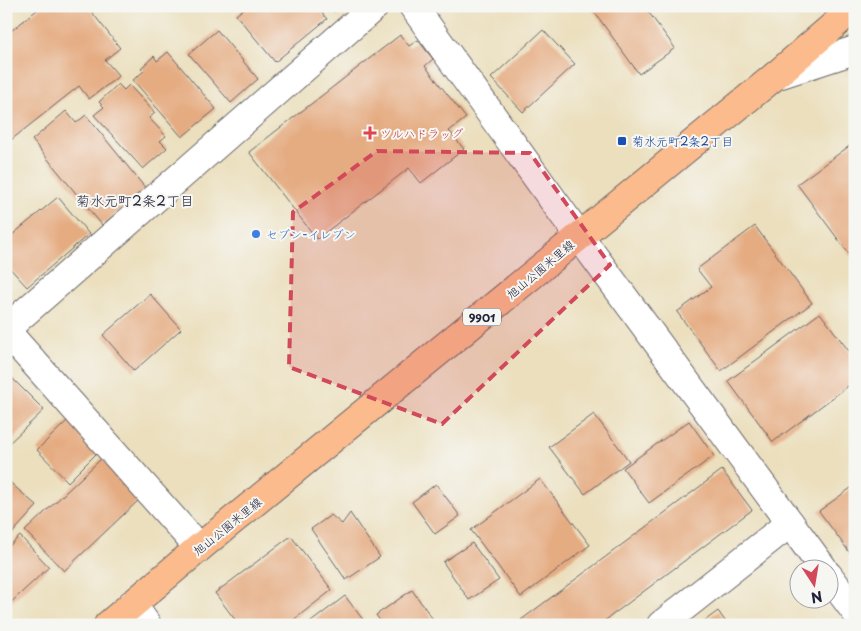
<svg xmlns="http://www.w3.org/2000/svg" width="861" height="631" font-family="'Playpen Sans','Klee One',sans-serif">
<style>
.building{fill:#e5ac82}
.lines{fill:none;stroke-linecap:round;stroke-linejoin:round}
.minor-casing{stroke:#686468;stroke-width:30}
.primary-casing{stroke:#686468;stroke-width:30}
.minor{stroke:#fff;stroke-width:28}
.primary{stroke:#fbbb8c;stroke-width:28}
.marked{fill:#d1495b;fill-opacity:0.2;stroke:#d1495b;stroke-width:4;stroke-dasharray:10 6;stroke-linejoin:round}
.health-dot{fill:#e0444e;stroke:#f6f6f2;stroke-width:2}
.transit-dot{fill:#1a4fb4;stroke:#f6f6f2;stroke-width:2}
.shop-dot{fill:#3f7fe0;stroke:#f6f6f2;stroke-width:2}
.labels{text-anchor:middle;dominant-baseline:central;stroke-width:4;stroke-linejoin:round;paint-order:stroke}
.shield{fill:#f6f6f2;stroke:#626272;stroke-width:1}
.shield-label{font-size:11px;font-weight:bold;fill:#22223b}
.health-label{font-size:12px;fill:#be3a42;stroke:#f6f6f2;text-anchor:start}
.transit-label{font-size:12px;fill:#164399;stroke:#f6f6f2;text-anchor:start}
.shop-label{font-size:12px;fill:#366cbe;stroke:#f6f6f2;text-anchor:start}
.street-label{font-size:12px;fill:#22223b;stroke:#f6f6f2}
.neighbourhood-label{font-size:14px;fill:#22223b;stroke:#f6f6f2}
</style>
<rect width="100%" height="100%" fill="#f6f6f2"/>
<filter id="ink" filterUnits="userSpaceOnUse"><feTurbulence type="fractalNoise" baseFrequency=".02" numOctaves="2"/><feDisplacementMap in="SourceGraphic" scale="10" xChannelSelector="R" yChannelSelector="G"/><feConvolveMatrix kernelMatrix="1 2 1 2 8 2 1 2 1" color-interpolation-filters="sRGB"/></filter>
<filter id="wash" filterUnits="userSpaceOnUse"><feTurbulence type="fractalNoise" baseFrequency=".0096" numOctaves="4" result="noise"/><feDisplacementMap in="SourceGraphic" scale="20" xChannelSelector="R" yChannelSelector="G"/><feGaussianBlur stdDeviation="1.12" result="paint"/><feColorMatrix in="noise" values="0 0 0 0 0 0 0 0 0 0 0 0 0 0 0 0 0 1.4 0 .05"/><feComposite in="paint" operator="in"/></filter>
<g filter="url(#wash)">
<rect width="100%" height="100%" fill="#ebdfbd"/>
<g id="blocks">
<g class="building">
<path d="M 42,6 L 87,6 L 120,48 L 105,60 L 119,76 L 89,99 L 79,86 L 6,144 L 6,35 Z"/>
<path d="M 247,6 L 316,6 L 327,19 L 275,62 L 236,15 Z"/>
<path d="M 329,6 L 341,6 L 334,12 Z"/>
<path d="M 590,6 L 644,6 L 675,48 L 639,74 Z"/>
<path d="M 217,30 L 258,79 L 231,103 L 189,54 Z"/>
<path d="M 543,30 L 575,64 L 523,112 L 491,78 Z"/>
<path d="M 400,35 L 409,46 L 418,40 L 433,59 L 425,66 L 466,118 L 449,131 L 464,149 L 421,183 L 409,168 L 317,239 L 249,152 Z"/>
<path d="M 168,52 L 216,109 L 182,137 L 133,80 L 144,71 L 141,68 L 154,56 L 157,61 Z"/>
<path d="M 118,84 L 124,90 L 129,85 L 155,113 L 149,118 L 166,136 L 160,141 L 167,148 L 143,169 L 94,115 L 104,107 L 99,102 Z"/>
<path d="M 66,111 L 76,123 L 86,115 L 146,189 L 102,225 L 32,140 Z"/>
<path d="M 855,142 L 855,262 L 797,184 Z"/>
<path d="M 58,197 L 89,234 L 27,287 L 6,264 L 6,240 Z"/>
<path d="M 755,226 L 812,303 L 721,371 L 677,312 L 711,287 L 697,269 Z"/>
<path d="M 150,294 L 181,329 L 134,371 L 103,335 Z"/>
<path d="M 820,313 L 855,359 L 855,381 L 773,442 L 728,381 Z"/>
<path d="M 9,375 L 44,410 L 6,446 L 6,378 Z"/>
<path d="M 594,414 L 629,461 L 585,494 L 549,447 Z"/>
<path d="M 68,420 L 99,451 L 68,482 L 37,450 Z"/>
<path d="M 689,421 L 714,456 L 649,503 L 623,468 Z"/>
<path d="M 102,458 L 141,498 L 64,571 L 25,531 Z"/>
<path d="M 722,470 L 752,510 L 599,625 L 524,625 L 521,620 Z"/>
<path d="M 6,479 L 37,506 L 6,540 Z"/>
<path d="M 540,479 L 590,545 L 521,597 L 471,530 Z"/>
<path d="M 436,484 L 460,516 L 435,534 L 412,502 Z"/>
<path d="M 855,485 L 855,560 L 819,511 Z"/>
<path d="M 350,513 L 380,557 L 346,580 L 311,529 L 331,515 L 342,524 Z"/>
<path d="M 20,536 L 49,567 L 6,607 L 6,549 Z"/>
<path d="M 291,536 L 332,590 L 287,625 L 239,625 L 215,593 Z"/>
<path d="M 472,543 L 499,580 L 469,600 L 443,562 Z"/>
<path d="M 412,590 L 437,625 L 383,625 L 376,615 Z"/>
<path d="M 345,596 L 367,625 L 307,625 Z"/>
<path d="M 718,611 L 728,625 L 699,625 Z"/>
</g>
</g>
</g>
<g filter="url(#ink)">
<use href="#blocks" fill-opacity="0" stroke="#686468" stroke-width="1"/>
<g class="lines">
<defs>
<g id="minor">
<path d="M 413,6 L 579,236 L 823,568"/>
<path d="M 775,76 L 855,50"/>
<path d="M 6,329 L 375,6"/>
<path d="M 6,331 L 199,548"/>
<path d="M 828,575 L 855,611"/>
<path d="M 132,604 L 147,625"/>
<path d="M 661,625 L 790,523"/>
</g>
<path id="primary" d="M 108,625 L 199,548 L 775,76 L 855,7"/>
</defs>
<use href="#minor" class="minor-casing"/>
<use href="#primary" class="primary-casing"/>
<use href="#minor" class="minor"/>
<use href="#primary" class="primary"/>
</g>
</g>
<path class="marked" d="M 377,151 L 530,153 L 610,265 L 442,424 L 289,367 L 293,212 Z"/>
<path class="health-dot" d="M367.5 125.5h5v5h5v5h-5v5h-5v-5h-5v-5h5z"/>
<rect class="transit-dot" x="617" y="136" width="10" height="10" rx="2.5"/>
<circle class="shop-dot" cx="256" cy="234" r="5"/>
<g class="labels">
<rect class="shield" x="463" y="308.5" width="38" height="17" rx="4"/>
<g class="shield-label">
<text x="482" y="317">9901</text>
</g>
<g class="health-label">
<text x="380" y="133">ツルハドラッグ</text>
</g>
<g class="transit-label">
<text x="632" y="141">菊水元町2条2丁目</text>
</g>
<g class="shop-label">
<text x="266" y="234">セブン-イレブン</text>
</g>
<g class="street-label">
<text transform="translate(540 269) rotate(-40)">旭山公園米里線</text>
<text transform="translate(227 526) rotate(-39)">旭山公園米里線</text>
</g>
<g class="neighbourhood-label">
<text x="135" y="200">菊水元町2条2丁目</text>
</g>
</g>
<rect width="861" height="631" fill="none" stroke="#f6f6f2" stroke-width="25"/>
<g transform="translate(814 584) rotate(168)"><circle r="24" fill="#f6f6f2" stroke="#a1a1a9"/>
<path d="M0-4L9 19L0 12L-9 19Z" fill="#d1495b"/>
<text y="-8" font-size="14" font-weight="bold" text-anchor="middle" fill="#22223b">N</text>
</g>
</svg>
